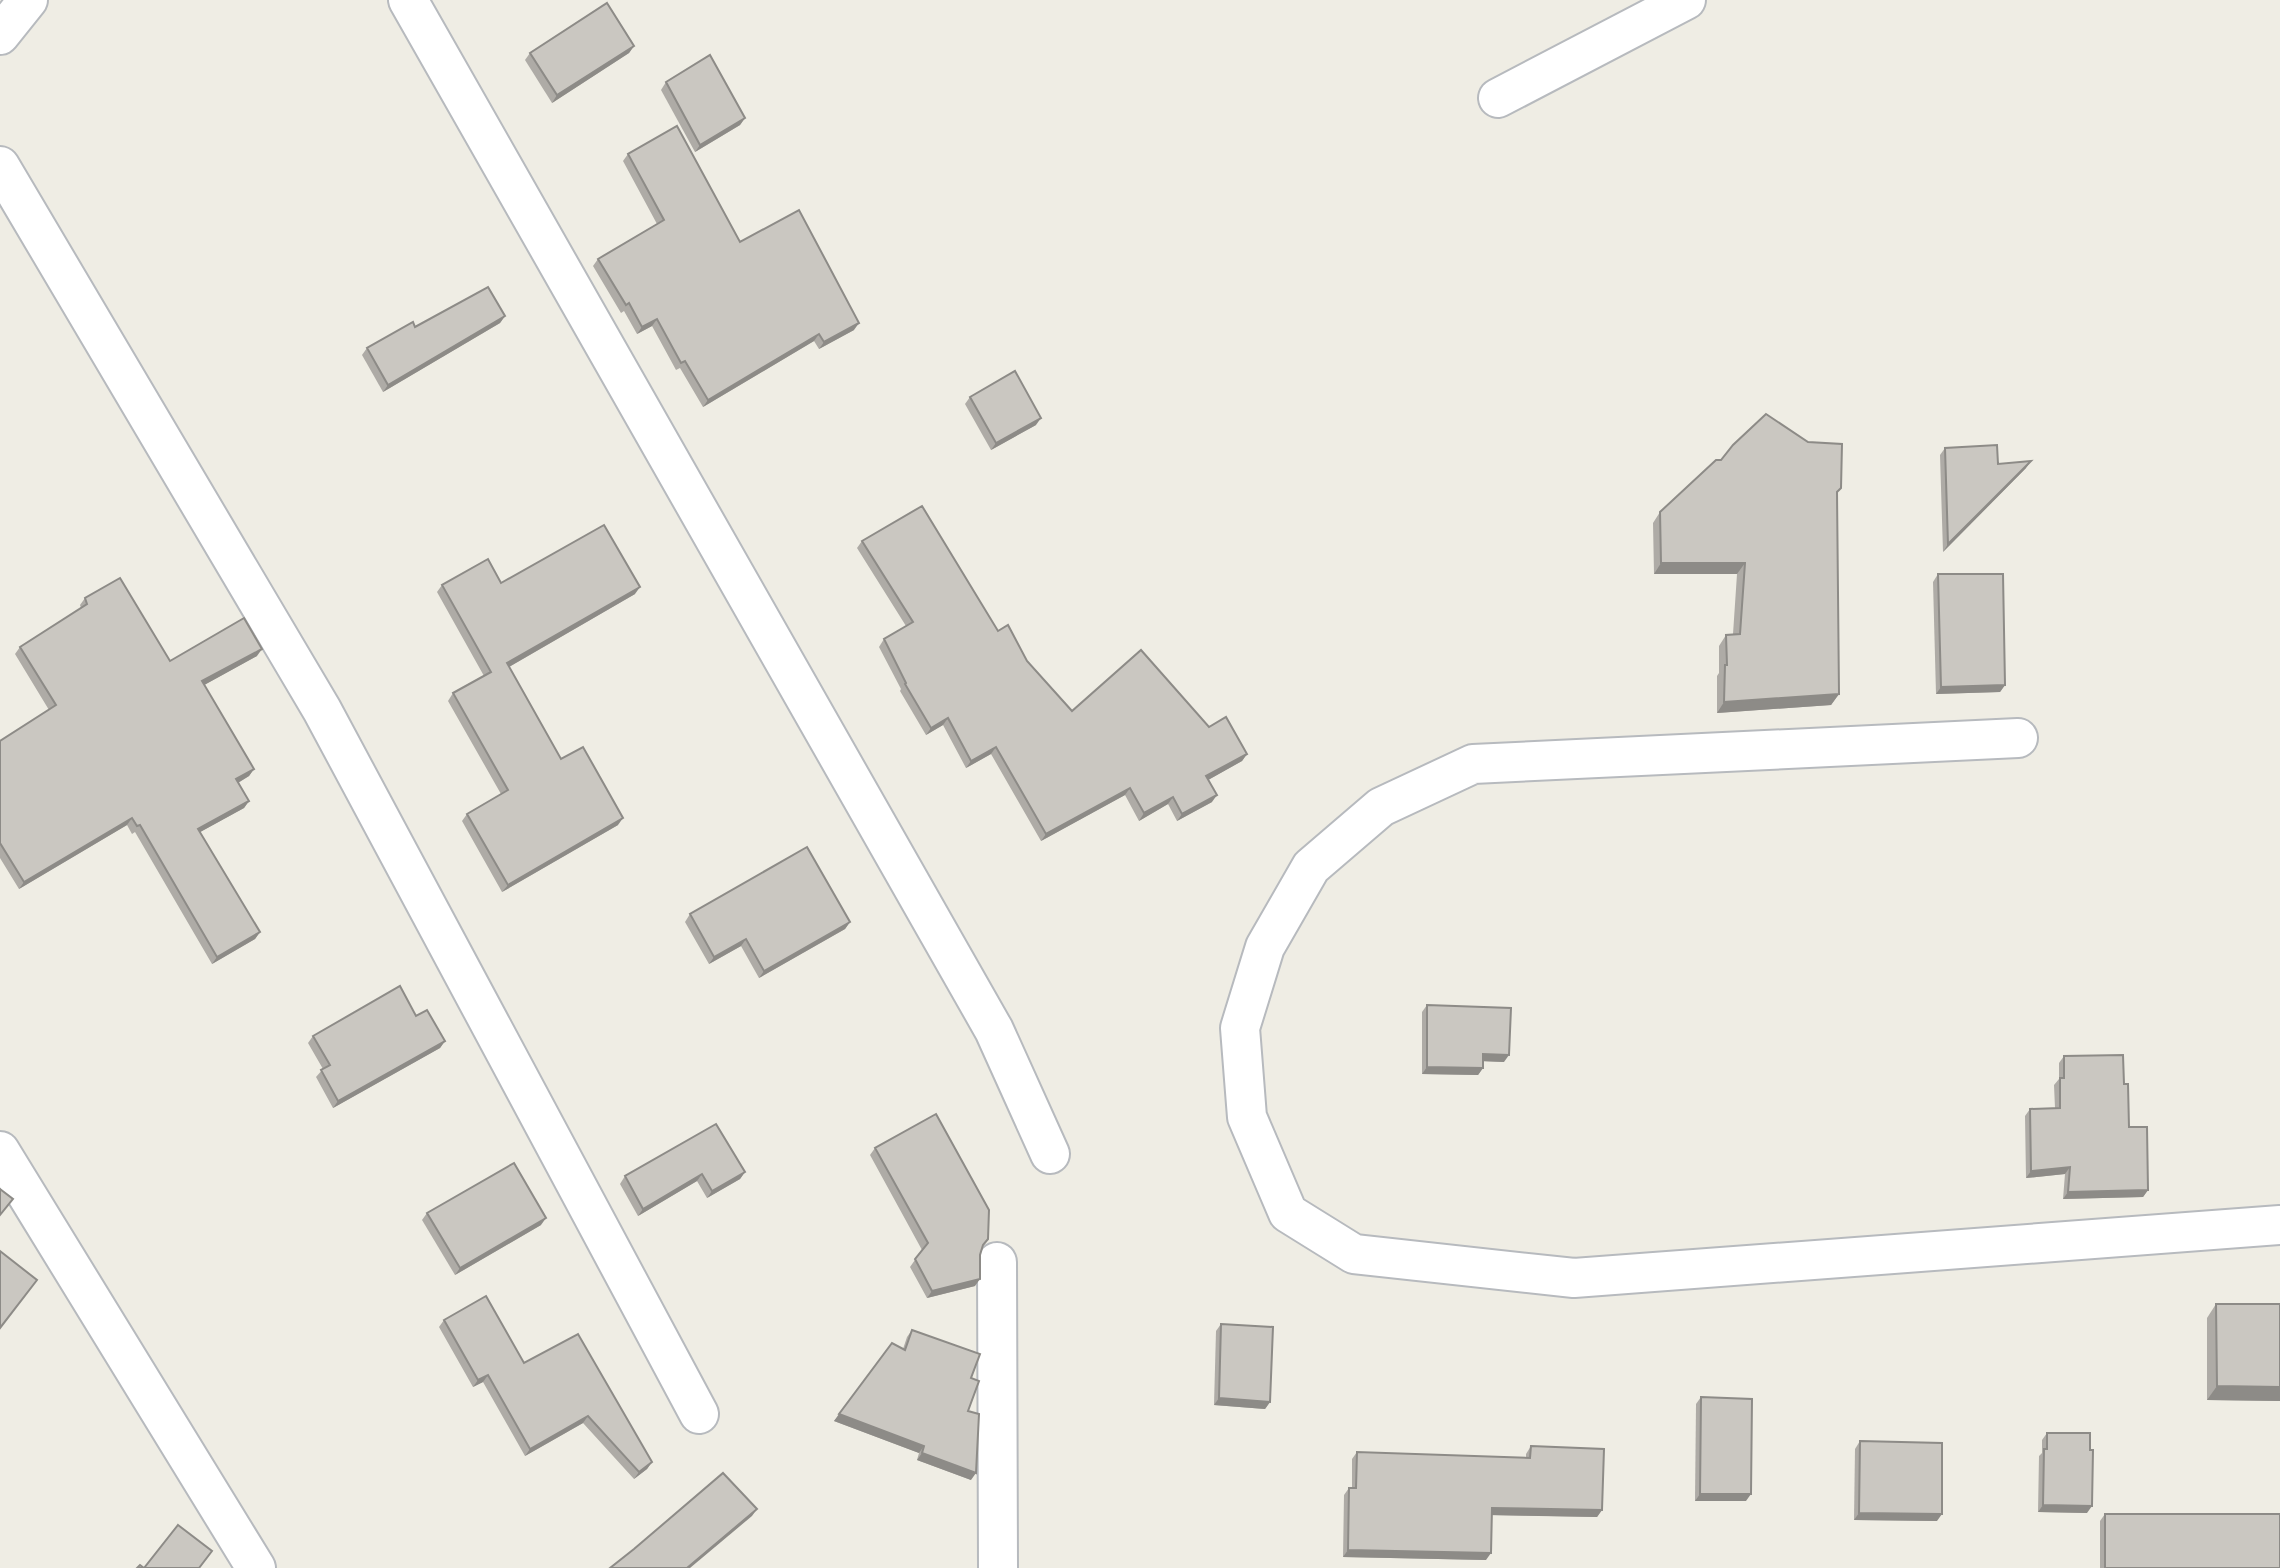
<svg xmlns="http://www.w3.org/2000/svg" width="2280" height="1568" font-family="Rubik,sans-serif">
<style>
.lines{fill:none;stroke-linecap:round;stroke-linejoin:round}
.minor-casing{stroke:#b7babe;stroke-width:42}
.minor{stroke:#fff;stroke-width:38}
.wall{fill:#aeaba6}
.shaded-wall{fill:#8d8b87}
.building{fill:#cac7c1;stroke:#8d8b87;stroke-width:2}
</style>
<rect width="100%" height="100%" fill="#efede4"/>
<g class="lines">
<defs>
<g id="minor">
<path d="M 408,0 L 994,1030 L 1050,1154"/>
<path d="M 0,35 L 28,0"/>
<path d="M 1498,98 L 1686,0"/>
<path d="M 0,166 L 322,710 L 699,1414"/>
<path d="M 2018,738 L 1473,764 L 1381,807 L 1311,867 L 1265,947 L 1240,1028 L 1247,1117 L 1288,1213 L 1354,1254 L 1574,1278 L 2280,1225"/>
<path d="M 0,1151 L 256,1568"/>
<path d="M 997,1262 L 998,1568"/>
</g>
</defs>
<use href="#minor" class="minor-casing"/>
<use href="#minor" class="minor"/>
</g>
<g class="wall">
<path d="M 634,46 L 629,53 L 552,103 L 525,60 L 530,53 Z"/>
<path d="M 666,82 L 745,118 L 740,125 L 695,152 L 661,90 Z"/>
<path d="M 628,154 L 740,242 L 854,330 L 819,349 L 814,341 L 703,407 L 680,368 L 676,370 L 652,326 L 637,334 L 624,311 L 621,313 L 593,266 L 598,259 L 657,224 L 623,161 Z"/>
<path d="M 505,316 L 500,323 L 383,392 L 362,355 L 367,348 L 415,327 Z"/>
<path d="M 970,397 L 1036,425 L 991,450 L 965,404 Z"/>
<path d="M 1945,448 L 1998,464 L 2026,468 L 1943,552 L 1940,455 Z"/>
<path d="M 1721,460 L 1837,494 L 1839,694 L 1831,705 L 1717,713 L 1717,676 L 1719,673 L 1719,646 L 1726,635 L 1733,634 L 1737,574 L 1654,574 L 1653,523 L 1660,512 Z"/>
<path d="M 862,541 L 998,631 L 1027,661 L 1072,711 L 1209,727 L 1247,754 L 1242,761 L 1208,780 L 1212,802 L 1177,821 L 1168,804 L 1139,821 L 1125,795 L 1041,841 L 991,754 L 966,768 L 943,725 L 926,735 L 900,691 L 901,689 L 879,647 L 884,639 L 906,626 L 857,548 Z"/>
<path d="M 1938,574 L 2005,685 L 2000,692 L 1936,694 L 1933,582 Z"/>
<path d="M 501,583 L 635,594 L 509,667 L 561,759 L 618,825 L 502,892 L 462,821 L 467,814 L 501,794 L 448,701 L 453,693 L 484,676 L 437,592 L 442,585 Z"/>
<path d="M 85,598 L 170,661 L 257,656 L 204,685 L 254,769 L 249,776 L 238,783 L 249,801 L 244,808 L 200,832 L 260,932 L 255,939 L 212,964 L 135,832 L 132,834 L 127,825 L 19,889 L 0,858 L 0,741 L 49,710 L 15,654 L 20,647 L 81,608 L 80,605 Z"/>
<path d="M 690,914 L 850,922 L 845,929 L 759,978 L 741,946 L 709,964 L 685,922 Z"/>
<path d="M 1427,1005 L 1504,1062 L 1483,1061 L 1483,1068 L 1478,1075 L 1422,1074 L 1422,1012 Z"/>
<path d="M 416,1016 L 445,1041 L 440,1048 L 333,1108 L 316,1077 L 323,1069 L 308,1043 L 313,1036 Z"/>
<path d="M 2064,1056 L 2124,1084 L 2129,1127 L 2148,1190 L 2143,1197 L 2063,1199 L 2065,1174 L 2026,1178 L 2025,1116 L 2030,1109 L 2055,1108 L 2054,1085 L 2059,1079 L 2059,1063 Z"/>
<path d="M 875,1148 L 982,1247 L 975,1286 L 927,1298 L 910,1267 L 922,1250 L 870,1155 Z"/>
<path d="M 745,1172 L 740,1179 L 707,1198 L 697,1181 L 638,1216 L 620,1184 L 625,1176 Z"/>
<path d="M 427,1213 L 541,1225 L 455,1275 L 422,1220 Z"/>
<path d="M 2216,1304 L 2280,1304 L 2280,1401 L 2207,1400 L 2207,1318 Z"/>
<path d="M 444,1320 L 524,1363 L 652,1462 L 647,1469 L 634,1479 L 583,1423 L 525,1456 L 483,1382 L 473,1387 L 439,1327 Z"/>
<path d="M 1221,1324 L 1270,1402 L 1265,1409 L 1214,1405 L 1216,1331 Z"/>
<path d="M 912,1330 L 971,1378 L 968,1411 L 971,1480 L 917,1460 L 919,1453 L 834,1421 L 903,1349 L 907,1337 Z"/>
<path d="M 1701,1397 L 1746,1501 L 1695,1501 L 1696,1404 Z"/>
<path d="M 2047,1433 L 2090,1450 L 2087,1513 L 2038,1512 L 2039,1456 L 2042,1453 L 2042,1440 Z"/>
<path d="M 1860,1441 L 1937,1521 L 1854,1520 L 1855,1449 Z"/>
<path d="M 1531,1446 L 1602,1510 L 1597,1517 L 1492,1515 L 1486,1560 L 1343,1557 L 1344,1495 L 1349,1488 L 1352,1488 L 1352,1459 L 1357,1452 L 1526,1458 L 1526,1454 Z"/>
<path d="M 2105,1514 L 2280,1568 L 2100,1568 L 2100,1521 Z"/>
</g>
<g class="shaded-wall">
<path d="M 634,46 L 629,53 L 552,103 L 557,95 Z"/>
<path d="M 745,118 L 740,125 L 695,152 L 700,145 Z"/>
<path d="M 505,316 L 500,323 L 383,392 L 388,385 Z"/>
<path d="M 657,319 L 652,326 L 637,334 L 642,327 Z"/>
<path d="M 859,323 L 854,330 L 819,349 L 824,342 Z"/>
<path d="M 819,334 L 814,341 L 703,407 L 708,400 Z"/>
<path d="M 1041,418 L 1036,425 L 991,450 L 996,443 Z"/>
<path d="M 2031,461 L 2026,468 L 1943,552 L 1948,544 Z"/>
<path d="M 1661,563 L 1745,563 L 1737,574 L 1654,574 Z"/>
<path d="M 640,587 L 635,594 L 502,671 L 507,663 Z"/>
<path d="M 262,649 L 257,656 L 197,689 L 202,681 Z"/>
<path d="M 2005,685 L 2000,692 L 1936,694 L 1941,687 Z"/>
<path d="M 1839,694 L 1831,705 L 1717,713 L 1724,702 Z"/>
<path d="M 948,718 L 943,725 L 926,735 L 931,728 Z"/>
<path d="M 996,747 L 991,754 L 966,768 L 971,761 Z"/>
<path d="M 1247,754 L 1242,761 L 1201,784 L 1206,776 Z"/>
<path d="M 254,769 L 249,776 L 231,787 L 236,779 Z"/>
<path d="M 1130,788 L 1125,795 L 1041,841 L 1046,834 Z"/>
<path d="M 1217,795 L 1212,802 L 1177,821 L 1182,814 Z"/>
<path d="M 1173,797 L 1168,804 L 1139,821 L 1144,813 Z"/>
<path d="M 249,801 L 244,808 L 193,836 L 198,829 Z"/>
<path d="M 132,818 L 127,825 L 19,889 L 24,882 Z"/>
<path d="M 623,818 L 618,825 L 502,892 L 508,885 Z"/>
<path d="M 850,922 L 845,929 L 759,978 L 764,971 Z"/>
<path d="M 260,932 L 255,939 L 212,964 L 217,957 Z"/>
<path d="M 746,939 L 741,946 L 709,964 L 714,957 Z"/>
<path d="M 445,1041 L 440,1048 L 333,1108 L 338,1101 Z"/>
<path d="M 1483,1054 L 1509,1055 L 1504,1062 L 1478,1061 Z"/>
<path d="M 1427,1067 L 1483,1068 L 1478,1075 L 1422,1074 Z"/>
<path d="M 2070,1167 L 2065,1174 L 2026,1178 L 2031,1171 Z"/>
<path d="M 745,1172 L 740,1179 L 707,1198 L 712,1191 Z"/>
<path d="M 702,1174 L 697,1181 L 638,1216 L 643,1209 Z"/>
<path d="M 2148,1190 L 2143,1197 L 2063,1199 L 2068,1192 Z"/>
<path d="M 546,1218 L 541,1225 L 455,1275 L 460,1268 Z"/>
<path d="M 980,1279 L 975,1286 L 927,1298 L 932,1291 Z"/>
<path d="M 488,1375 L 483,1382 L 473,1387 L 478,1380 Z"/>
<path d="M 2217,1386 L 2280,1387 L 2280,1401 L 2207,1400 Z"/>
<path d="M 1219,1398 L 1270,1402 L 1265,1409 L 1214,1405 Z"/>
<path d="M 839,1414 L 924,1446 L 919,1453 L 834,1421 Z"/>
<path d="M 588,1416 L 583,1423 L 525,1456 L 530,1449 Z"/>
<path d="M 922,1453 L 976,1473 L 971,1480 L 917,1460 Z"/>
<path d="M 652,1462 L 647,1469 L 634,1479 L 639,1472 Z"/>
<path d="M 1700,1494 L 1751,1494 L 1746,1501 L 1695,1501 Z"/>
<path d="M 2043,1505 L 2092,1506 L 2087,1513 L 2038,1512 Z"/>
<path d="M 1492,1508 L 1602,1510 L 1597,1517 L 1487,1515 Z"/>
<path d="M 757,1509 L 752,1516 L 690,1568 L 687,1568 Z"/>
<path d="M 1859,1513 L 1942,1514 L 1937,1521 L 1854,1520 Z"/>
<path d="M 1348,1550 L 1491,1553 L 1486,1560 L 1343,1557 Z"/>
</g>
<g class="building">
<path d="M 607,3 L 634,46 L 557,95 L 530,53 Z"/>
<path d="M 710,55 L 745,118 L 700,145 L 666,82 Z"/>
<path d="M 677,126 L 740,242 L 799,210 L 859,323 L 824,342 L 819,334 L 708,400 L 685,361 L 681,363 L 657,319 L 642,327 L 629,303 L 626,305 L 598,259 L 664,220 L 628,154 Z"/>
<path d="M 488,287 L 505,316 L 388,385 L 367,348 L 413,322 L 415,327 Z"/>
<path d="M 1015,371 L 1041,418 L 996,443 L 970,397 Z"/>
<path d="M 1766,414 L 1808,442 L 1842,444 L 1841,488 L 1837,492 L 1839,694 L 1724,702 L 1725,665 L 1727,665 L 1726,635 L 1740,634 L 1745,563 L 1661,563 L 1660,512 L 1716,460 L 1721,460 L 1733,445 Z"/>
<path d="M 1997,445 L 1998,464 L 2031,461 L 1948,544 L 1945,448 Z"/>
<path d="M 922,506 L 998,631 L 1008,625 L 1027,661 L 1072,711 L 1141,650 L 1209,727 L 1226,717 L 1247,754 L 1206,776 L 1217,795 L 1182,814 L 1173,797 L 1144,813 L 1130,788 L 1046,834 L 996,747 L 971,761 L 948,718 L 931,728 L 905,684 L 906,683 L 884,639 L 913,622 L 862,541 Z"/>
<path d="M 604,525 L 640,587 L 507,663 L 561,759 L 583,747 L 623,818 L 508,885 L 467,814 L 508,790 L 453,693 L 491,672 L 442,585 L 488,559 L 501,583 Z"/>
<path d="M 1938,574 L 2003,574 L 2005,685 L 1941,687 Z"/>
<path d="M 120,578 L 170,661 L 244,618 L 262,649 L 202,681 L 254,769 L 236,779 L 249,801 L 198,829 L 260,932 L 217,957 L 140,825 L 137,826 L 132,818 L 24,882 L 0,843 L 0,741 L 56,705 L 20,647 L 87,604 L 85,598 Z"/>
<path d="M 807,847 L 850,922 L 764,971 L 746,939 L 714,957 L 690,914 Z"/>
<path d="M 400,986 L 416,1016 L 427,1010 L 445,1041 L 338,1101 L 321,1070 L 330,1065 L 313,1036 Z"/>
<path d="M 1427,1005 L 1511,1008 L 1509,1055 L 1483,1054 L 1483,1068 L 1427,1067 Z"/>
<path d="M 2123,1055 L 2124,1084 L 2128,1084 L 2129,1127 L 2147,1127 L 2148,1190 L 2068,1192 L 2070,1167 L 2031,1171 L 2030,1109 L 2060,1108 L 2060,1078 L 2064,1078 L 2064,1056 Z"/>
<path d="M 936,1114 L 989,1210 L 988,1239 L 983,1245 L 980,1255 L 980,1279 L 932,1291 L 915,1259 L 928,1243 L 875,1148 Z"/>
<path d="M 716,1124 L 745,1172 L 712,1191 L 702,1174 L 643,1209 L 625,1176 Z"/>
<path d="M 514,1163 L 546,1218 L 460,1268 L 427,1213 Z"/>
<path d="M 0,1189 L 13,1199 L 0,1215 Z"/>
<path d="M 0,1251 L 37,1280 L 0,1328 Z"/>
<path d="M 486,1296 L 524,1363 L 578,1334 L 652,1462 L 639,1472 L 588,1416 L 530,1449 L 488,1375 L 478,1380 L 444,1320 Z"/>
<path d="M 2216,1304 L 2280,1304 L 2280,1387 L 2217,1386 Z"/>
<path d="M 1221,1324 L 1273,1327 L 1270,1402 L 1219,1398 Z"/>
<path d="M 912,1330 L 980,1354 L 971,1378 L 979,1381 L 968,1411 L 979,1414 L 976,1473 L 922,1453 L 924,1446 L 839,1414 L 892,1343 L 905,1350 Z"/>
<path d="M 1701,1397 L 1752,1399 L 1751,1494 L 1700,1494 Z"/>
<path d="M 2047,1433 L 2090,1433 L 2090,1450 L 2093,1450 L 2092,1506 L 2043,1505 L 2044,1449 L 2047,1449 Z"/>
<path d="M 1860,1441 L 1942,1443 L 1942,1514 L 1859,1513 Z"/>
<path d="M 1531,1446 L 1604,1449 L 1602,1510 L 1492,1508 L 1491,1553 L 1348,1550 L 1349,1488 L 1356,1488 L 1357,1452 L 1530,1458 Z"/>
<path d="M 723,1473 L 757,1509 L 687,1568 L 610,1568 L 634,1549 Z"/>
<rect x="2105" y="1514" width="175" height="54"/>
<path d="M 178,1525 L 212,1551 L 199,1568 L 137,1568 L 140,1565 L 144,1568 Z"/>
</g>
</svg>
